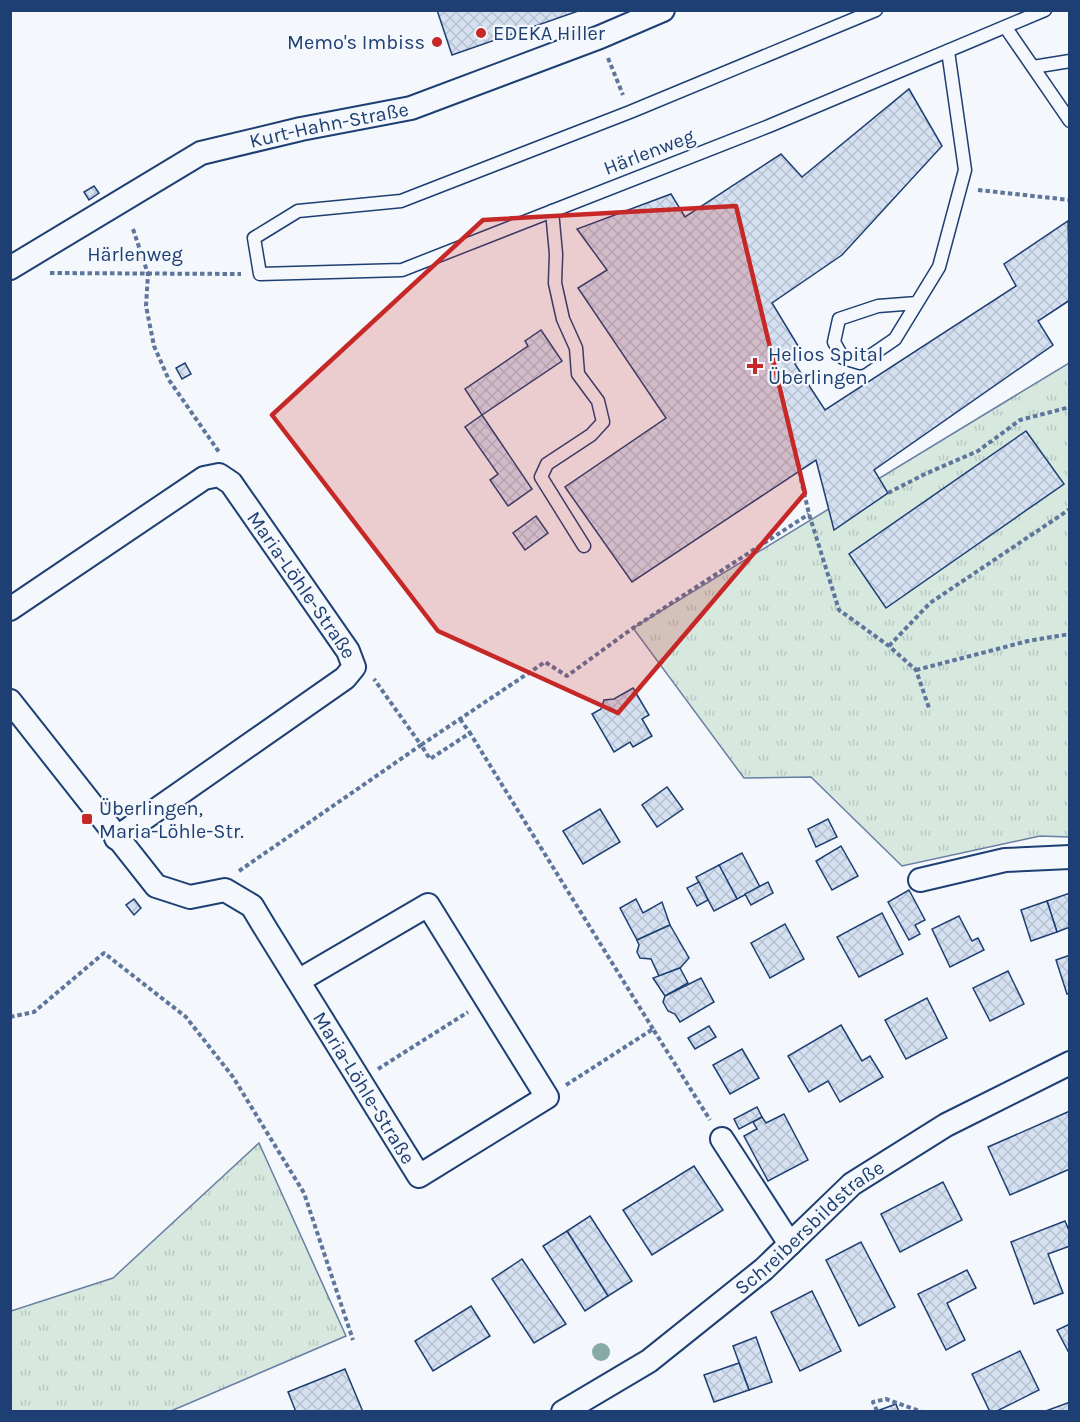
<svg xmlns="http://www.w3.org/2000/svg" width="1080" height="1422" font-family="Karla,sans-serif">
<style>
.grass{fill:url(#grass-tufts);stroke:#687fa3;stroke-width:1.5}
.building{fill:url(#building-cross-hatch);stroke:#1d3f73;stroke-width:1.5}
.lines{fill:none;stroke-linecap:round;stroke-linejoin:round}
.service-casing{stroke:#1d3f73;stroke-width:15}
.minor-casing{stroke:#1d3f73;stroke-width:26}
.path{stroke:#5e769c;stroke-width:4;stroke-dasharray:4.5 3;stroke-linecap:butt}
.service{stroke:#f4f7fb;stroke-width:12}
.minor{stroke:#f4f7fb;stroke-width:22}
.tree{fill:#86aba6}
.marked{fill:#c62828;fill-opacity:0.2;stroke:#c62828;stroke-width:4.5;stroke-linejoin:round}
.poi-dot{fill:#c62828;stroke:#f4f7fb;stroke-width:2}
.labels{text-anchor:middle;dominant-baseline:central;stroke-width:4.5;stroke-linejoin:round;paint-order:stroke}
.poi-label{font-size:20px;fill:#1d3f73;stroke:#f4f7fb;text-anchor:start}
.street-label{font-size:20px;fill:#1d3f73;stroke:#f4f7fb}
</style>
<defs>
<pattern id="grass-tufts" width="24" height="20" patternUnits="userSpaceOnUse" patternTransform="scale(1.5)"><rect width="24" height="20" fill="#d7e8df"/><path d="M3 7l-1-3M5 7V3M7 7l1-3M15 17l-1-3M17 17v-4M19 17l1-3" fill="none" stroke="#b8c8c3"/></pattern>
<pattern id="building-cross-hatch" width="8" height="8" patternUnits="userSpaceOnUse" patternTransform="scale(1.5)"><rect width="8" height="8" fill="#d5e0f0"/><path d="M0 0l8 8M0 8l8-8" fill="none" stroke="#b6c1d1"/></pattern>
</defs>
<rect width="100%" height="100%" fill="#f4f7fb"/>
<g class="grass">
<path d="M 1069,363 L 1069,837 L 1040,836 L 902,866 L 811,777 L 744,778 L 633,628 Z"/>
<path d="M 259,1143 L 346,1336 L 171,1411 L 11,1411 L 11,1311 L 113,1278 Z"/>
</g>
<g class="building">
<path d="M 437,10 L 581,10 L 452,55 Z"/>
<path d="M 909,89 L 942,146 L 842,255 L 772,303 L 803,354 L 795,364 L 825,410 L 1016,286 L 1004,264 L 1068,221 L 1070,300 L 1038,321 L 1053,345 L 874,470 L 888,493 L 834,530 L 816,460 L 632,582 L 565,487 L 666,418 L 578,288 L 607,270 L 577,229 L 671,194 L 685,217 L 781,154 L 802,177 Z"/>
<path d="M 94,186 L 99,193 L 89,200 L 84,192 Z"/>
<path d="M 541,330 L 562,361 L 482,415 L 465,389 L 528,346 L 525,341 Z"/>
<path d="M 185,363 L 191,374 L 182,379 L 176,368 Z"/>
<path d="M 482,415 L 532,489 L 508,506 L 490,480 L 498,474 L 465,427 Z"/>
<path d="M 1026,431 L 1064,484 L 886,608 L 849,554 Z"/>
<path d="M 536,516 L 548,533 L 525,550 L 513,533 Z"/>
<path d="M 633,688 L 649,715 L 642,719 L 652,736 L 633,747 L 630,742 L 614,752 L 592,714 L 601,709 L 604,700 L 614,699 Z"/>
<path d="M 667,787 L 683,809 L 657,827 L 642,805 Z"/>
<path d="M 600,809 L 620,842 L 583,864 L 563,831 Z"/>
<path d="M 828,819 L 837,837 L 816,847 L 808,829 Z"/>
<path d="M 841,846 L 858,876 L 832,890 L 816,861 Z"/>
<path d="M 742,853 L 760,887 L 737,899 L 719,865 Z"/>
<path d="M 719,865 L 737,899 L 714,911 L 696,877 Z"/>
<path d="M 699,882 L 708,900 L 697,906 L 687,888 Z"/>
<path d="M 768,882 L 773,893 L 751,905 L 745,894 Z"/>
<path d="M 909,890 L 925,920 L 915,925 L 920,934 L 909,940 L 888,902 Z"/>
<path d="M 1070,893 L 1070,927 L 1057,932 L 1047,901 Z"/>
<path d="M 134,899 L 141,908 L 134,915 L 126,905 Z"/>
<path d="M 636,899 L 643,913 L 662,902 L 670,925 L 637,940 L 620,908 Z"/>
<path d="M 1047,901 L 1057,932 L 1031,941 L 1021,910 Z"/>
<path d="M 882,913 L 903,954 L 859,977 L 837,937 Z"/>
<path d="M 959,916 L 972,941 L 978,938 L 984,950 L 950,967 L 932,929 Z"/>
<path d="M 785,924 L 804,959 L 770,978 L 751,943 Z"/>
<path d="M 670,925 L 689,958 L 680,968 L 659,976 L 651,959 L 640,958 L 637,952 L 639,945 L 637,940 Z"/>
<path d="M 1070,955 L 1070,993 L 1067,994 L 1056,960 Z"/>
<path d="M 680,968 L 688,983 L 665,996 L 653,978 Z"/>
<path d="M 1008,971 L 1024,1004 L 990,1021 L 973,988 Z"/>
<path d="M 701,978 L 714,1002 L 680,1022 L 675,1014 L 668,1011 L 663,1002 L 665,996 Z"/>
<path d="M 927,998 L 947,1038 L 906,1059 L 885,1020 Z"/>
<path d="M 841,1025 L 862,1061 L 870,1056 L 883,1077 L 840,1102 L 828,1081 L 809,1092 L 788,1056 Z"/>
<path d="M 709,1026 L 716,1037 L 695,1049 L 688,1038 Z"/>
<path d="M 742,1049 L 759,1078 L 730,1094 L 713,1065 Z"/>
<path d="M 757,1107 L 762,1117 L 739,1129 L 734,1119 Z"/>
<path d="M 1070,1111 L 1070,1169 L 1010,1195 L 988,1147 Z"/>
<path d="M 784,1114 L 808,1160 L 768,1181 L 744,1136 L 757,1129 L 753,1122 L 762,1117 L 766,1123 Z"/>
<path d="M 694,1166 L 723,1210 L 652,1255 L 623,1210 Z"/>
<path d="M 943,1182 L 962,1220 L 900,1252 L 881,1214 Z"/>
<path d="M 590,1216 L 632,1281 L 608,1296 L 567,1231 Z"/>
<path d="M 1065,1221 L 1070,1233 L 1070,1246 L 1048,1254 L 1063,1293 L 1034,1304 L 1011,1242 Z"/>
<path d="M 567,1231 L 608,1296 L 585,1311 L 543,1246 Z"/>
<path d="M 861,1242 L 895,1307 L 859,1326 L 826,1260 Z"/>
<path d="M 522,1259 L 566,1324 L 534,1343 L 492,1279 Z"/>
<path d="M 967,1270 L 976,1288 L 947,1303 L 965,1340 L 946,1350 L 918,1294 Z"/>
<path d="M 812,1291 L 841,1351 L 800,1371 L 771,1312 Z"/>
<path d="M 471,1306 L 490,1336 L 433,1371 L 415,1341 Z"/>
<path d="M 1070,1324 L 1070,1355 L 1057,1330 Z"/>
<path d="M 756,1337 L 772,1382 L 749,1390 L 733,1346 Z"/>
<path d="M 1020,1351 L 1039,1390 L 995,1412 L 990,1412 L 972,1374 Z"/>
<path d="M 739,1363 L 749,1390 L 714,1402 L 704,1375 Z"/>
<path d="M 345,1369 L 363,1412 L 296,1412 L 288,1392 Z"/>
<path d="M 1070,1402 L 1070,1412 L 1043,1412 Z"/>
<path d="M 896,1404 L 899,1412 L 875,1412 L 877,1411 Z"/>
</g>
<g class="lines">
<defs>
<g id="service">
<path d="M 876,10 L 630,112 L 401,201 L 298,211 L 254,238 L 260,274 L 402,270 L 769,126 L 1045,10"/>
<path d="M 1006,28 L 1070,121"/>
<path d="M 1033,67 L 1070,61"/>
<path d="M 552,211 L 556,254 L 555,283 L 563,319 L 576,348 L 578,374 L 598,401 L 603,422 L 591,435 L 547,464 L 541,477 L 584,546"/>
<path d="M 917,303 L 878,306 L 839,319 L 834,342 L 843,358 L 860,363 L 895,339 L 939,267 L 965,170 L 948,51"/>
</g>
<g id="minor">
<path id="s1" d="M 10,268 L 201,153 L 301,129 L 411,108 L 600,37 L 663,10"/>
<path id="s2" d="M 10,609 L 204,478 L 219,475 L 231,483 L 348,651 L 354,667 L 345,678 L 116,838"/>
<path id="s3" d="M 10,701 L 156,886 L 190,897 L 225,890 L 252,906 L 264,926 L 419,1176 L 547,1097 L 428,905 L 298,981"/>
<path d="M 920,880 L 1005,860 L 1070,857"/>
<path d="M 722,1139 L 790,1244"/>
<path id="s4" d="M 563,1412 L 649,1361 L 764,1269 L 852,1184 L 946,1125 L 1070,1063"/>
</g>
</defs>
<use href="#service" class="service-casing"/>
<use href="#minor" class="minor-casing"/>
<g class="path">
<path d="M 608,58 L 623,95"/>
<path d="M 978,190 L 1070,200"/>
<path d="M 133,229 L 148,274 L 146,306 L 154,346 L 169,380 L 219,452"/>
<path d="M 50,273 L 241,274"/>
<path d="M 799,471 L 809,514 L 839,610 L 889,646 L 916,670 L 929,708"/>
<path d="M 888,493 L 925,474 L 978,451 L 1020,420 L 1070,407"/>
<path d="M 889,646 L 930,603 L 1070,509"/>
<path d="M 916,670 L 1028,641 L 1070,634"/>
<path d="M 460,719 L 470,733"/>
<path d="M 239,871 L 421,745 L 374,679"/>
<path d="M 10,1017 L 34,1012 L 104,953 L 186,1017 L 233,1077 L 304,1193 L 353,1340"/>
<path d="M 653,1029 L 470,733 L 430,759 L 421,745 L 545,662 L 567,676 L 633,628 L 809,514"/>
<path d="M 378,1069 L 468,1012"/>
<path d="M 566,1085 L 653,1029 L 710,1120"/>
<path d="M 877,1411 L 873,1402 L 886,1399 L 922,1412"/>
</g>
<use href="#service" class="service"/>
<use href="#minor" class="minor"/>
</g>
<circle class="tree" cx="601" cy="1352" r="9"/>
<path class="marked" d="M 736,206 L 805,493 L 618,713 L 438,631 L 272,415 L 483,220 Z"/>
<g class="poi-dot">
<circle cx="481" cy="33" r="6"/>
<circle cx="437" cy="42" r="6"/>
<path d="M752 357h6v6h6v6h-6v6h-6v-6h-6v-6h6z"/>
<rect x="81" y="813" width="12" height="12" rx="3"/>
</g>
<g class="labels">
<g class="poi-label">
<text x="493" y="33">EDEKA Hiller</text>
<text x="425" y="42" text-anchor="end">Memo's Imbiss</text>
<text x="768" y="354">Helios Spital<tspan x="768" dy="23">Überlingen</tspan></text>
<text x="99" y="808">Überlingen,<tspan x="99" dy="23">Maria-Löhle-Str.</tspan></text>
</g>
<g class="street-label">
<text stroke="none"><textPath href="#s1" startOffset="354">Kurt-Hahn-Straße</textPath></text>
<text transform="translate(649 152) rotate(-21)">Härlenweg</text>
<text x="135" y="254">Härlenweg</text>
<text stroke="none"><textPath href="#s2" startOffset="388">Maria-Löhle-Straße</textPath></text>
<text stroke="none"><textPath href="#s3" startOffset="552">Maria-Löhle-Straße</textPath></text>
<text stroke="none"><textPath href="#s4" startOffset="309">Schreibersbildstraße</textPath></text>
</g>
</g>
<rect width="1080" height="1422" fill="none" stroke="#1d3f73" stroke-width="24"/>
</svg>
